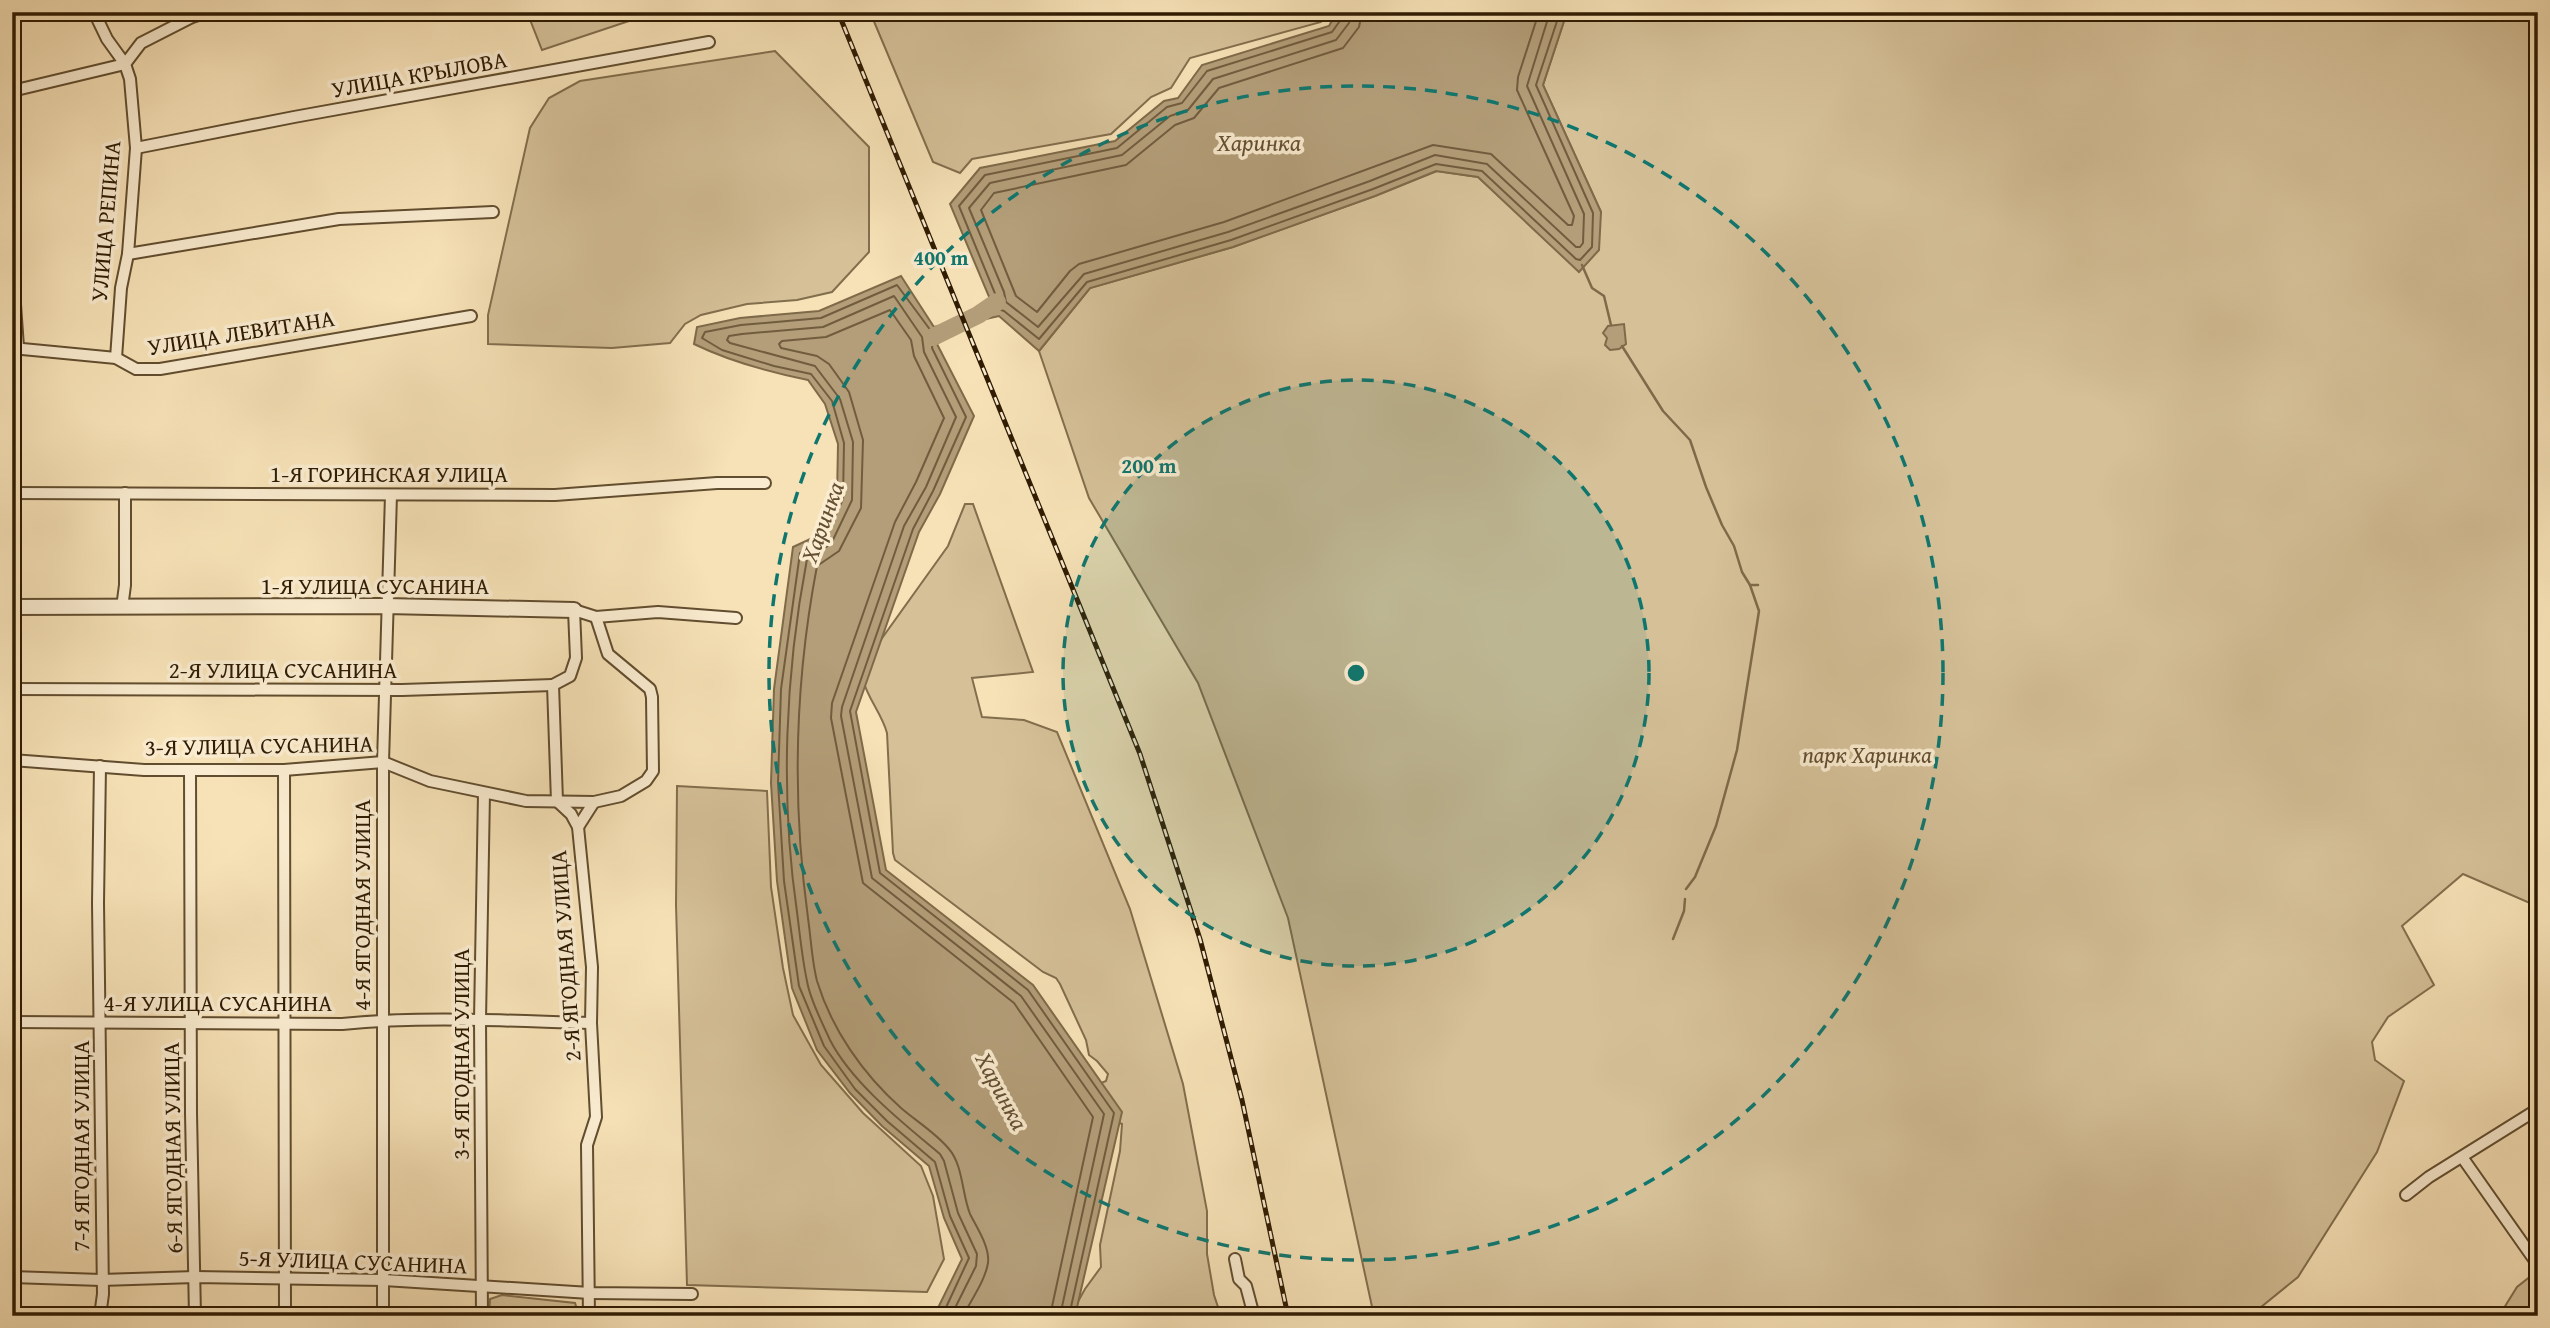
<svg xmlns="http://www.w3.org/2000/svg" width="2550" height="1328" font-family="'Gentium Book Plus',serif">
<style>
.green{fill:#d5c098;stroke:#826e4d;stroke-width:2}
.water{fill:#b39e79;stroke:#7e6a49;stroke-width:2}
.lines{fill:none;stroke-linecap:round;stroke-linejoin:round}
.shore{stroke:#715c3e;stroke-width:2}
.stream{stroke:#7e6a49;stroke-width:2.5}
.river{stroke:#b39e79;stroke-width:18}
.minor-casing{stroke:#614d2f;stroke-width:14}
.tertiary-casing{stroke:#614d2f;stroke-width:18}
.minor{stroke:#faecd0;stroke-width:10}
.tertiary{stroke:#faecd0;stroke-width:14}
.rail-casing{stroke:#2f1b02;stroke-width:5}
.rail{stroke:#faecd0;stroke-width:2.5;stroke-dasharray:8;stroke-linecap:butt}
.ring{fill:none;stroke:#0f766e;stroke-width:3.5;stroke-dasharray:12 9}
.labels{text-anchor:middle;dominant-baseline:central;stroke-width:7;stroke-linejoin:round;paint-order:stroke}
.street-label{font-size:23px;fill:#2f1b02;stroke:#faecd0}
.park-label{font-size:23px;font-style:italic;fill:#614d2f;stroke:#faecd0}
.water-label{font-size:24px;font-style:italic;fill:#644f32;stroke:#faecd0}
.centre{fill:#0f766e;stroke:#faecd0;stroke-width:3.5}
.ring-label{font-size:21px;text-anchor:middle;font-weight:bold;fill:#0f766e;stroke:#faecd0;stroke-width:7;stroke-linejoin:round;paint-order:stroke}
</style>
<rect width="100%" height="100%" fill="#f7e2b7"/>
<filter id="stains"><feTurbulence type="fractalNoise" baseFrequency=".00286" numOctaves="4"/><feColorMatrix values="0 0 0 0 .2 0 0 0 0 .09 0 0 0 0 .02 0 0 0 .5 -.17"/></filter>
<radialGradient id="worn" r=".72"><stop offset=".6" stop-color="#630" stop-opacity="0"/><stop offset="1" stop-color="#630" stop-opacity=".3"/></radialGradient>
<g class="green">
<path d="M 527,12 L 656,12 L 542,50 Z"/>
<path d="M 870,12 L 1328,12 L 1321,22 L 1190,58 L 1171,88 L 1151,97 L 1111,134 L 972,159 L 960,173 L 933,162 Z"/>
<path d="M 1567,12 L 2538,12 L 2538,903 L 2532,904 L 2463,874 L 2402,926 L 2434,985 L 2388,1017 L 2372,1042 L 2375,1060 L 2404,1081 L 2377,1152 L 2298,1277 L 2250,1316 L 1374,1316 L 1288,918 L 1198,683 L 1089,498 L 1039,351 L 1090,288 L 1233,247 L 1375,196 L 1437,171 L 1478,177 L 1579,271 L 1601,212 L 1543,85 Z"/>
<path d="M 775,51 L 869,147 L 869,252 L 832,292 L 797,300 L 747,304 L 701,315 L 685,324 L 670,343 L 612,348 L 488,344 L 488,315 L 530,128 L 549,98 L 580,81 Z"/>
<path d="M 965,504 L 973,504 L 1033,672 L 972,678 L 982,717 L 1024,720 L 1057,732 L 1130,909 L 1183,1084 L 1207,1211 L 1207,1254 L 1214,1295 L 1221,1316 L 1070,1316 L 1085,1289 L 1101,1267 L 1100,1245 L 1120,1151 L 1122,1124 L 1112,1120 L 1094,1086 L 1106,1081 L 1108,1074 L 1097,1061 L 1089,1055 L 1086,1040 L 1060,984 L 1056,978 L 1043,972 L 895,860 L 893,853 L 887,733 C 882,714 868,699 863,680 C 862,675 864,667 865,662 L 948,546 Z"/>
<path d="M 677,786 L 767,791 L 771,887 L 783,968 L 793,1015 L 821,1065 L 863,1113 L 921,1166 L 933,1196 L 944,1259 L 927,1292 L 687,1285 L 676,905 Z"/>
<path d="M 2536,1272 L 2538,1275 L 2538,1316 L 2499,1316 L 2517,1287 Z"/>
<path d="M 502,1295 L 575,1303 L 579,1316 L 489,1316 L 490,1299 Z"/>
</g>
<g class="water">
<path d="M 1337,12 L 1567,12 L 1543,85 L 1601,212 L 1599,250 L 1579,272 L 1478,177 L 1436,171 L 1375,196 L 1233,247 L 1090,288 L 1039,351 L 999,316 L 981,320 L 976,311 L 990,299 L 950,204 L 980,168 L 1115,141 L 1164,101 L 1178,98 L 1202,65 L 1329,26 Z"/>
<path d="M 901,276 L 934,327 L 950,323 L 953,333 L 937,344 L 974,416 L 940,494 L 919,532 L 856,712 L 886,870 L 1033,985 L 1122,1112 L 1075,1316 L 934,1316 L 962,1259 L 944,1218 L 929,1166 L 882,1126 L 850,1093 L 817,1050 L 792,988 L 777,881 L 771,783 L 774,689 L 793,547 L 819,535 L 837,497 L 838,444 L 825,404 L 808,380 C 769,372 731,362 694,344 L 697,327 L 740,318 L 819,311 Z"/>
<path d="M 1624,324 L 1626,344 L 1619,349 L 1610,350 L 1605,345 L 1607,338 L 1603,333 L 1608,326 Z"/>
</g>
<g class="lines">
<g class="shore">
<path d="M 1343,12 L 1342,18 L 1332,32 L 1207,71 L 1182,103 L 1167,107 L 1117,148 L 985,175 L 959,206 L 996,296 L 995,308 L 1004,311 L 1039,339 L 1087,282 L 1231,240 L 1373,189 L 1436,164 L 1482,171 L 1576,259 L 1580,260 L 1592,247 L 1593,213 L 1536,85 L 1560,12"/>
<path d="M 1352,12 L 1349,23 L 1336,40 L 1213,79 L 1188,110 L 1170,116 L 1122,155 L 990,183 L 969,208 L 1004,292 L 1006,302 L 1038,327 L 1084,274 L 1228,232 L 1370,181 L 1435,155 L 1487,164 L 1576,247 L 1580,247 L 1583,243 L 1584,214 L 1527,86 L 1550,12"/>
<path d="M 1362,12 L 1359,27 L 1343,48 L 1219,88 L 1194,118 L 1175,125 L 1126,165 L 994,193 L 981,210 L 1016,296 L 1037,312 L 1070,271 L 1079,264 L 1224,222 L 1433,145 L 1491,154 L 1568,225 L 1572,225 L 1574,216 L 1517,90 L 1518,77 L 1539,12"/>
<path d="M 942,1316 L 969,1258 L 950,1216 L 935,1162 L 887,1121 L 855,1089 L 824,1046 L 799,986 L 784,881 L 778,782 L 781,689 L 800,553 L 825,539 L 843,499 L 844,443 L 832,401 L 811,374 L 774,366 L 722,350 L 702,338 L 705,332 L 741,325 L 821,318 L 897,285 L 934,335 L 932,348 L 966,417 L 933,491 L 913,529 L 850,711 L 880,873 L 1028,990 L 1114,1113 L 1069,1316"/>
<path d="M 951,1316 L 976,1266 L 977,1254 L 958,1213 L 944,1161 L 940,1154 C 903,1123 852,1083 830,1040 C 822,1022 810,1000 807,981 C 802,958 800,935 797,912 C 780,796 785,674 807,559 L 831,544 L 852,500 L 853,442 L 840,399 L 815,366 L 730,343 L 727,340 L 729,336 L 742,334 L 823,327 L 894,296 L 922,337 L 924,352 L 956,417 L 926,487 L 904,526 L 842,707 L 841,716 L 872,878 L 1021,996 L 1104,1114 L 1060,1316"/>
<path d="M 963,1316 C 971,1300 985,1281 988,1263 C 990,1247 977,1228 970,1214 C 962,1194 963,1165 949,1149 C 936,1133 916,1121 901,1108 C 863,1074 832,1030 817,981 C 812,962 811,939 808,918 C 792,802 795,681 817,566 L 839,551 L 861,508 L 863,440 L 849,392 L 829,364 L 817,356 L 781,348 L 779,344 L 782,341 L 826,337 L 890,310 L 911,340 L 914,356 L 944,418 L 916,482 L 895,522 L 832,703 L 831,718 L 863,883 L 1014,1003 L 1093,1117 L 1050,1316"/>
</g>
<g class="stream">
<path d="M 1582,265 L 1592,288 L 1604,296 L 1611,325"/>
<path d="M 1622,346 L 1663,411 L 1690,440 L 1706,487 L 1722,525 L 1734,546 L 1742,572 L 1750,585 L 1758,585"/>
<path d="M 1686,889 L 1695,877 L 1716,826 L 1737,750 L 1759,611 L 1750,585"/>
<path d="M 1673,939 L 1684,911 L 1685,899"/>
</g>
<path class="river" d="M 933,337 L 978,315 L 997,302"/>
<defs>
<g id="minor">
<path d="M 94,12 L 107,39 L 125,64 L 130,79 L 136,148 L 128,254 L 121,288 L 116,358"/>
<path d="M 12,91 L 125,64 L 141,43 L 192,17 L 207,12"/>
<path d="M 136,148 L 294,117 L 709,42"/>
<path d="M 128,254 L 339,219 L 493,212"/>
<path d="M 12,262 L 18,347"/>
<path d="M 12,348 L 116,358 L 136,369 L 160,369 L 471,316"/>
<path d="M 12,493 L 555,495 L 717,483 L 765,483"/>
<path d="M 122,608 L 125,585 L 125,493"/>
<path d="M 12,689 L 402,690 L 553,685"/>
<path d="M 12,760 L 144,770 L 284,770 L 383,762 L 430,781 L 526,801 L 594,802 L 621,796 L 646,781 L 653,771 L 652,697 L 650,689 L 608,654 L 596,617"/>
<path d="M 190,770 L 191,1113 L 195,1316"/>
<path d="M 284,770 L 285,1316"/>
<path d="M 578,827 L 594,802"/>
<path d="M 12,1022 L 342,1024 C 425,1016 509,1021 591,1023"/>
<path d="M 2462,1157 L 2538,1265"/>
<path d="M 2406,1195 L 2429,1177 L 2538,1109"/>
<path d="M 1235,1259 L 1239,1279 L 1246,1286 L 1254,1316"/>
<path d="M 12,1277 L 101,1280 L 195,1277 L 384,1280 L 590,1293 L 692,1294"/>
<path d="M 100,1316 L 103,1294 L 98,903 L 100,766"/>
<path d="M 383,1316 L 383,762 L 391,495"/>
<path d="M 482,1316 L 480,1020 L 484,793"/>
<path d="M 589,1316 L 587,1145 L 596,1117 L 591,1023 L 592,967 L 578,827 L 571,814 L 557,801 L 553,685 L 570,676 L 576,658 L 574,610 L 596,617 L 658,612 L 736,618"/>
</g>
<path id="tertiary" d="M 12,607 L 386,606 L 574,610"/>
</defs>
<use href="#minor" class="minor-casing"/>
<use href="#tertiary" class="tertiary-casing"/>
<use href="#minor" class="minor"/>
<use href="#tertiary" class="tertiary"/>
<defs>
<path id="rail" d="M 838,12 L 1140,754 L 1200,939 L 1242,1100 L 1288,1316"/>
</defs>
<use href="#rail" class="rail-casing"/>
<use href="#rail" class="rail"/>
</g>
<circle cx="1356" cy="673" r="293" fill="#0f766e" fill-opacity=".12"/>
<g class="ring">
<circle cx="1356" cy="673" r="293"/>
<circle cx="1356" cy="673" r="587"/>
</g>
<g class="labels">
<g class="street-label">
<text transform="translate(419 74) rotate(-10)">УЛИЦА КРЫЛОВА</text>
<text transform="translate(105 221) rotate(-85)">УЛИЦА РЕПИНА</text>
<text transform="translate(241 332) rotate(-9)">УЛИЦА ЛЕВИТАНА</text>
<text x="389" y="473">1-Я ГОРИНСКАЯ УЛИЦА</text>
<text x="375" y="585">1-Я УЛИЦА СУСАНИНА</text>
<text x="283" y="669">2-Я УЛИЦА СУСАНИНА</text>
<text transform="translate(259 745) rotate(-1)">3-Я УЛИЦА СУСАНИНА</text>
<text transform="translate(361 905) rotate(-90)">4-Я ЯГОДНАЯ УЛИЦА</text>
<text transform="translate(565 956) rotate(-94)">2-Я ЯГОДНАЯ УЛИЦА</text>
<text x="218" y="1002">4-Я УЛИЦА СУСАНИНА</text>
<text transform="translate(460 1054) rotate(-90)">3-Я ЯГОДНАЯ УЛИЦА</text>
<text transform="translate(80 1146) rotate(-90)">7-Я ЯГОДНАЯ УЛИЦА</text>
<text transform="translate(172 1148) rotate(-91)">6-Я ЯГОДНАЯ УЛИЦА</text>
<text transform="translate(353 1261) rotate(2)">5-Я УЛИЦА СУСАНИНА</text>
</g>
<g class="park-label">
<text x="1867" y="754">парк Харинка</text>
</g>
<g class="water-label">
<text x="1259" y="142">Харинка</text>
<text transform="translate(822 522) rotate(-70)">Харинка</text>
<text transform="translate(1002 1091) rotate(62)">Харинка</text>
</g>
</g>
<circle cx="1356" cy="673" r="10" class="centre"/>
<g class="ring-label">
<text x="941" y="265">400 m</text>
<text x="1149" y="473">200 m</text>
</g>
<rect width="2550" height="1328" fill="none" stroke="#f7e2b7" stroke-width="42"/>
<rect x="14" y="14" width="2522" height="1300" fill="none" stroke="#2f1b02" stroke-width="3.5"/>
<rect x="21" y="21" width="2508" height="1286" fill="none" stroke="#2f1b02" stroke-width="2"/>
<rect width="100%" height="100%" filter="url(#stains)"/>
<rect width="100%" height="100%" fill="url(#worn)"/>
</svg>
